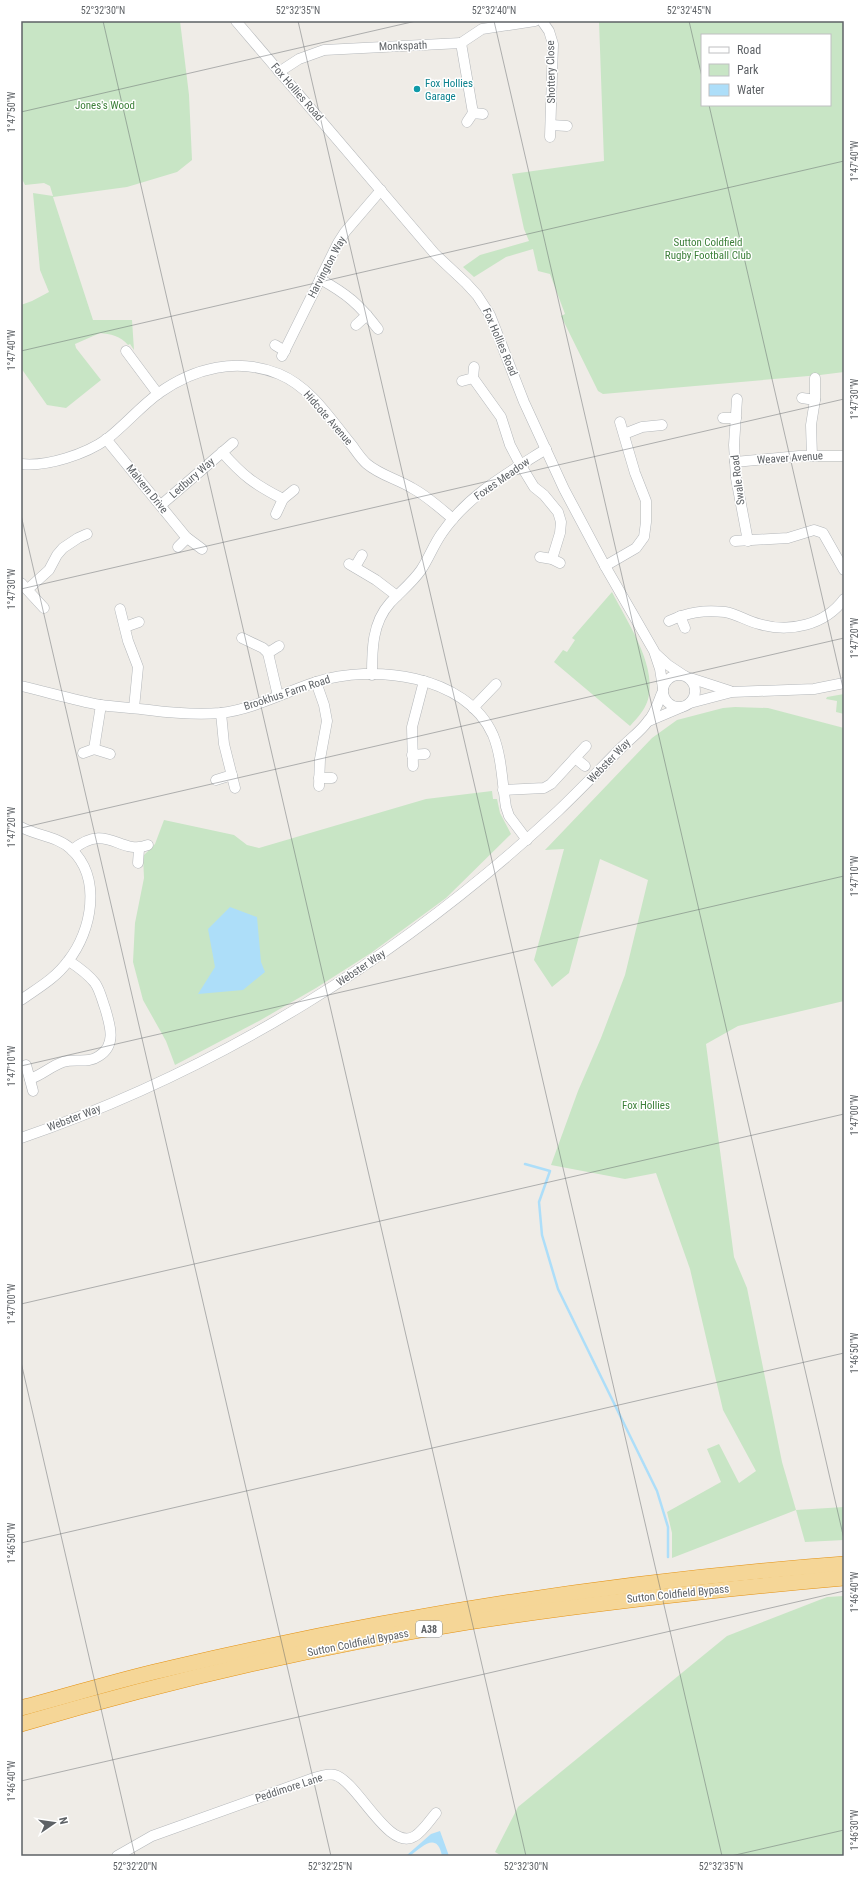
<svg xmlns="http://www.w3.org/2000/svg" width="865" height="1877" font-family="'Roboto Condensed',sans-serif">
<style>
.green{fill:#c8e5c5;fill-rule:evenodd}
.water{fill:#addef9}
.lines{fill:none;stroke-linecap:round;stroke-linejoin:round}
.stream{stroke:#addef9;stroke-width:2.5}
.minor-casing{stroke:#b4b7ba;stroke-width:11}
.highway-casing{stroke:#e49111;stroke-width:16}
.minor{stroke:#fff;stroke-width:10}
.highway{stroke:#f5d697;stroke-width:15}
.ticks{fill:none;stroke:#5e6266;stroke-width:1;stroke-opacity:0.45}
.culture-dot{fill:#0f9aa8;stroke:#fff;stroke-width:1.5}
.labels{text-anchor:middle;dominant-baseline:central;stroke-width:3;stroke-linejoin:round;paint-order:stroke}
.shield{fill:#fff;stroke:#8e9194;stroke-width:1}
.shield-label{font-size:10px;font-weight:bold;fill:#5e6266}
.street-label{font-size:11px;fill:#5e6266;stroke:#fff}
.culture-label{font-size:11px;fill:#0d838f;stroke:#fff;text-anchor:start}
.park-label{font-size:11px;fill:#3e803b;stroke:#fff}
.neatline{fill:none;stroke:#5e6266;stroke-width:1.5}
.ticks-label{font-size:10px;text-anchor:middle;fill:#5e6266}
</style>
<rect width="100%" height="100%" fill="#efece7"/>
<g class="green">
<path d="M 21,21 L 180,21 L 189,95 L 192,160 L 177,172 L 127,187 L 53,197 L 93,320 L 132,320 L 134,350 L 130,344 L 128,345 C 121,336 110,334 100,333 L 75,344 L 76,348 L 101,380 L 66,408 L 47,405 L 21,368 L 21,305 L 32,301 L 49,292 L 40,270 L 33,193 L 53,196 L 50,186 L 44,183 L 25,185 L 21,177 Z"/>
<path d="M 599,21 L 844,21 L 844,372 L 820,375 L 603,394 L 598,391 L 561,316 L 565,314 L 550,274 L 538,271 L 533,249 L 506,257 L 474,277 L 463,267 L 480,255 L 529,241 L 524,229 L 512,174 L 604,161 ZM 702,35 L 830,35 L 830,105 L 702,105 Z"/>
<path d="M 612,592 C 626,620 655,662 649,695 C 647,708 638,717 630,726 L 554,662 L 563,650 L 567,652 L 575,640 L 572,638 Z"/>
<path d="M 844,694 L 844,714 L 836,712 L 837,701 L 826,699 L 827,697 Z"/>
<path d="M 735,707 L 768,708 L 844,728 L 844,1001 L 738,1026 L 706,1044 L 734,1257 L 747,1288 L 782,1462 L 796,1510 L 844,1507 L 844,1540 L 805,1542 L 796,1510 L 672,1558 L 672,1533 L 667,1512 L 721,1482 L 707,1449 L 719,1444 L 739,1483 L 756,1471 L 723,1410 L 690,1269 L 656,1173 L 625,1179 L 551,1165 L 578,1091 L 601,1038 L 625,975 L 648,880 L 600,859 L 569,973 L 552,987 L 534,960 L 564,849 L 545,850 L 652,738 L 677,720 L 723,708 Z"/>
<path d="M 492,791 L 493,799 L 497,799 L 500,813 L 511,834 L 446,898 L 371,953 L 316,988 L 259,1021 L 175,1065 L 166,1041 L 143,1000 L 133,962 L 135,923 L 144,878 L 143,856 L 155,844 L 164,820 L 234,835 L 247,845 L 259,848 L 426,799 Z"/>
<path d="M 844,1596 L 844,1856 L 502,1856 L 495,1852 L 518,1807 L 727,1636 L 827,1597 Z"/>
</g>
<g class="water">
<path d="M 230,907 L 257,917 L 261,962 L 265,972 L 243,990 L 198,994 L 215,967 L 208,929 Z"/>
<path d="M 440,1831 L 449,1856 L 442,1856 C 437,1831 422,1847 410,1856 L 407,1855 L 431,1834 Z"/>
</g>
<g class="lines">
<path class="stream" d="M 525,1164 L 550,1171 L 539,1202 L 542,1235 L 558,1289 L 657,1491 L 668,1527 L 668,1557"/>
<defs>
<g id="minor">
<path d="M 236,21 L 435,254 L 466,283 L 477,295 L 490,315 L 524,402 L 564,489 L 605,566 L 654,651 L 660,669 L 663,688"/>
<path d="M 542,21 L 549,31 L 553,44 L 550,137"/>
<path d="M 461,43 L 482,29 L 535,21"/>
<path d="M 461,43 L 473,113"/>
<path d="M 279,72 L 299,59 L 324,50 L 461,43"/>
<path d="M 467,122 L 473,113 L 483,114"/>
<path d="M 551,125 L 567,126"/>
<path d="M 320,279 C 347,294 359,304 378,329"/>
<path d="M 356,325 L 367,315"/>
<path d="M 275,345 L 285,351"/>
<path d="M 126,351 L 158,394"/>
<path d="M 282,356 L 338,243 L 345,232 L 381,190"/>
<path d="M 473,378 L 501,417 L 510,445 L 520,464 L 534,487 L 544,495 L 558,512 L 561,522 L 560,533 L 552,559"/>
<path d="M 462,381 L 473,378 L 474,367"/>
<path d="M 802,398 L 815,400 L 815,378"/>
<path d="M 737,399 L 734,445 L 736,478 L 748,541"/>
<path d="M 723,418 L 736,418"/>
<path d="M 624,434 L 642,427 L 662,425"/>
<path d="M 106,439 L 186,537 L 202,549"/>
<path d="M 222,452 C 243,476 254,484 283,499"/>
<path d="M 812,456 L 811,425 L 815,400"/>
<path d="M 735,462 L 799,456 L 844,456"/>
<path d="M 21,464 C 47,467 86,454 107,439 C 125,425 140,407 159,393 C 194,368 237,357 279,374 C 310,387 329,417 350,443 C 355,449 360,458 367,464 C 380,475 397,479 412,488 C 427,496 440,508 453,519"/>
<path d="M 161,505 L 233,443"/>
<path d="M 276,514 L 283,499 L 294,490"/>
<path d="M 735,541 L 788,538 L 814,530 L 823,533 L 844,570"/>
<path d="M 178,547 L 187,538"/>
<path d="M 540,557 L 552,559 L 560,563"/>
<path d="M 349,564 L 376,580 L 397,596"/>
<path d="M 605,566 L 636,548 L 644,537 L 646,522 L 646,501 L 635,473 L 620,422"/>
<path d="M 355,567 L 362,555"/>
<path d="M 21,583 L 44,608"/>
<path d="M 28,589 L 49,570 L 57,555 L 63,548 L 78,538 L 87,534"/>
<path d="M 120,609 L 128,641 L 138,667 L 134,708"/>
<path d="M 680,616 L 685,628"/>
<path d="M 669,621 C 689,612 703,610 725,612 C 737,614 747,621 759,624 C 790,633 825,625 844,599"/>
<path d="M 125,627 L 139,622"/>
<path d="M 242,638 L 263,648 L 268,653 L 278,696"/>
<path d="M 268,653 L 279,646"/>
<path d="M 656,654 L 668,665 L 683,675"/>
<circle cx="679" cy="691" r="16"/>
<path d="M 372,675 C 372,650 372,623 390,603 C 400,592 412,583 421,570 C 429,558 434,544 442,533 C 468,495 508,473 546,449"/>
<path d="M 690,678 L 730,691"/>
<path d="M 316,682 L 324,705 L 327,721 L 320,759 L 319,786"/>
<path d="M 21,686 C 47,692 74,700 100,705 C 116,707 133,708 149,710 C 172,713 197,715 221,713 C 254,709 285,692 316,682 C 372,664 466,674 493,735 C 502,757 502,783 506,807 L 509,816 L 527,840"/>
<path d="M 690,703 L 732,692 L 814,689 L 844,683"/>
<path d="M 473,708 L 496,684"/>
<path d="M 221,713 L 224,744 L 235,788"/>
<path d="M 649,721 L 682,707"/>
<path d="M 94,749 L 101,705"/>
<path d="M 83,753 L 94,749 L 110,754"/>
<path d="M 412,755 L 425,754"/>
<path d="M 575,758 L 585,766"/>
<path d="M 413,766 L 412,727 L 424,681"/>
<path d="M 319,778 L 332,778"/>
<path d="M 216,780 L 232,775"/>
<path d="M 503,790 L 544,788 L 551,784 L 586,746"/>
<path d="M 21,827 C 37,836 57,836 71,849 C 102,878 92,931 68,961 C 56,978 38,988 21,1000"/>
<path d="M 72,850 C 108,821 119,856 148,845"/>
<path d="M 138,863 L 139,849"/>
<path d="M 26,1065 L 33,1091"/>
<path d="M 30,1079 C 42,1075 51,1066 63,1062 C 75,1058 88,1064 99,1056 C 117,1045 110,1025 105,1008 C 102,1000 100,990 95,983 C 88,974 78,967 69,961"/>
<path d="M 21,1138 C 222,1069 403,955 558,811 C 580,790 601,768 623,746 C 631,738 641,731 648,721 C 655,714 658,702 662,693"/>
<path d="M 117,1856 L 152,1836 L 314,1778 C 320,1776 329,1773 335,1775 C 358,1782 389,1853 415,1836 C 423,1831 430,1820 436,1813"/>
</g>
<g id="highway">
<path d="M 21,1708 C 71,1695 121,1679 171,1668 C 393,1616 617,1581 844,1564"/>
<path d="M 21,1724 C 167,1681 317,1646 468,1622 C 593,1603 718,1589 844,1578"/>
</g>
</defs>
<use href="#minor" class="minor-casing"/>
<use href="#highway" class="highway-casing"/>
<use href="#minor" class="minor"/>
<use href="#highway" class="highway"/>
</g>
<path class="ticks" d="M 103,21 L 526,1856M 298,21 L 722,1856M 494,21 L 844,1539M 689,21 L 702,77M 709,105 L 844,692M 21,112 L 416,21M 21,351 L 844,161M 21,515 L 331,1856M 21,589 L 844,399M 21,828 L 844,638M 21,1066 L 844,876M 21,1304 L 844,1114M 21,1362 L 135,1856M 21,1543 L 844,1353M 21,1781 L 844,1591M 731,1856 L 844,1830"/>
<circle class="culture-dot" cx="417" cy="89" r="4"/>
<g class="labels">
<rect class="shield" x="416" y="1621" width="26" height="16" rx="3"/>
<g class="shield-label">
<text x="429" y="1629">A38</text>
</g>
<g class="street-label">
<text transform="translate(403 46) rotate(-2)">Monkspath</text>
<text transform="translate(551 72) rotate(-91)">Shottery Close</text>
<text transform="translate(297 92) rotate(49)">Fox Hollies Road</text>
<text transform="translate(327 267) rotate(-62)">Harvington Way</text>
<text transform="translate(500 342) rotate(67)">Fox Hollies Road</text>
<text transform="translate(328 418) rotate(49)">Hidcote Avenue</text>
<text transform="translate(790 458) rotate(-4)">Weaver Avenue</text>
<text transform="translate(192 478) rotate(-41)">Ledbury Way</text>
<text transform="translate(502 479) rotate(-35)">Foxes Meadow</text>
<text transform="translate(738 480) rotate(-97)">Swale Road</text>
<text transform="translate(147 489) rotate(51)">Malvern Drive</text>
<text transform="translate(287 693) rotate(-18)">Brookhus Farm Road</text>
<text transform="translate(609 761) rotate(-46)">Webster Way</text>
<text transform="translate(361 968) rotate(-34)">Webster Way</text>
<text transform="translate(74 1118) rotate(-21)">Webster Way</text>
<text transform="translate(678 1594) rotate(-6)">Sutton Coldfield Bypass</text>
<text transform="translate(358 1643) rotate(-11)">Sutton Coldfield Bypass</text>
<text transform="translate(289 1788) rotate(-18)">Peddimore Lane</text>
</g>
<g class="culture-label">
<text x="425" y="83">Fox Hollies<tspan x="425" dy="13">Garage</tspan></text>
</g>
<g class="park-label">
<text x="105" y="105">Jones's Wood</text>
<text x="708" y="242">Sutton Coldfield<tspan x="708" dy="13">Rugby Football Club</tspan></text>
<text x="646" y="1105">Fox Hollies</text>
</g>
</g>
<rect width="865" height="1877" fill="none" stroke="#ffffff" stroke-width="44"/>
<rect x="701" y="34" width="130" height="72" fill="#ffffff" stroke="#bfc0c2"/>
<rect x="709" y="47" width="20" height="6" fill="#ffffff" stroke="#bfc0c2"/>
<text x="737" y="54" font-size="12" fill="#5e6266">Road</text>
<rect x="709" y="64" width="20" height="12" fill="#c8e5c5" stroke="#bfc0c2"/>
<text x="737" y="74" font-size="12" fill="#5e6266">Park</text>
<rect x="709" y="84" width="20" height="12" fill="#addef9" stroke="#bfc0c2"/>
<text x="737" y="94" font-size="12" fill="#5e6266">Water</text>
<g transform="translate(54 1823) rotate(77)" stroke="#ffffff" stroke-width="3" paint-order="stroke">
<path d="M0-3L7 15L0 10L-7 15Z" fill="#5e6266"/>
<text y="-6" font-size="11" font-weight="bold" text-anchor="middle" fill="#5e6266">N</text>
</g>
<rect x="22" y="22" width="821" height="1833" class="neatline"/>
<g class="ticks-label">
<text x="103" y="14">52°32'30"N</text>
<text x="298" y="14">52°32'35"N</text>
<text x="494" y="14">52°32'40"N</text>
<text x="689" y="14">52°32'45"N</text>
<text transform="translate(11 112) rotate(-90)" y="4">1°47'50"W</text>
<text transform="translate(854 161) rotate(-90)" y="4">1°47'40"W</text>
<text transform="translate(11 350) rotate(-90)" y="4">1°47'40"W</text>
<text transform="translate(854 399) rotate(-90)" y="4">1°47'30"W</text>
<text transform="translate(11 589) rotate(-90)" y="4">1°47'30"W</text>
<text transform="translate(854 638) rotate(-90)" y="4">1°47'20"W</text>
<text transform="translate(11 827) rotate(-90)" y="4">1°47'20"W</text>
<text transform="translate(854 876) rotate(-90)" y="4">1°47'10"W</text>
<text transform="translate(11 1066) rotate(-90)" y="4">1°47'10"W</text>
<text transform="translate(854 1115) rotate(-90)" y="4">1°47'00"W</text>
<text transform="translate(11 1304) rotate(-90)" y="4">1°47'00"W</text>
<text transform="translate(854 1353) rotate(-90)" y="4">1°46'50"W</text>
<text transform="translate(11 1543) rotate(-90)" y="4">1°46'50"W</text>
<text transform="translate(854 1592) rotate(-90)" y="4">1°46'40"W</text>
<text transform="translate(11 1781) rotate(-90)" y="4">1°46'40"W</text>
<text transform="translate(854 1830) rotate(-90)" y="4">1°46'30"W</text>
<text x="135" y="1870">52°32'20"N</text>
<text x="330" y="1870">52°32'25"N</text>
<text x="526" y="1870">52°32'30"N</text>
<text x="721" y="1870">52°32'35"N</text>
</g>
</svg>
